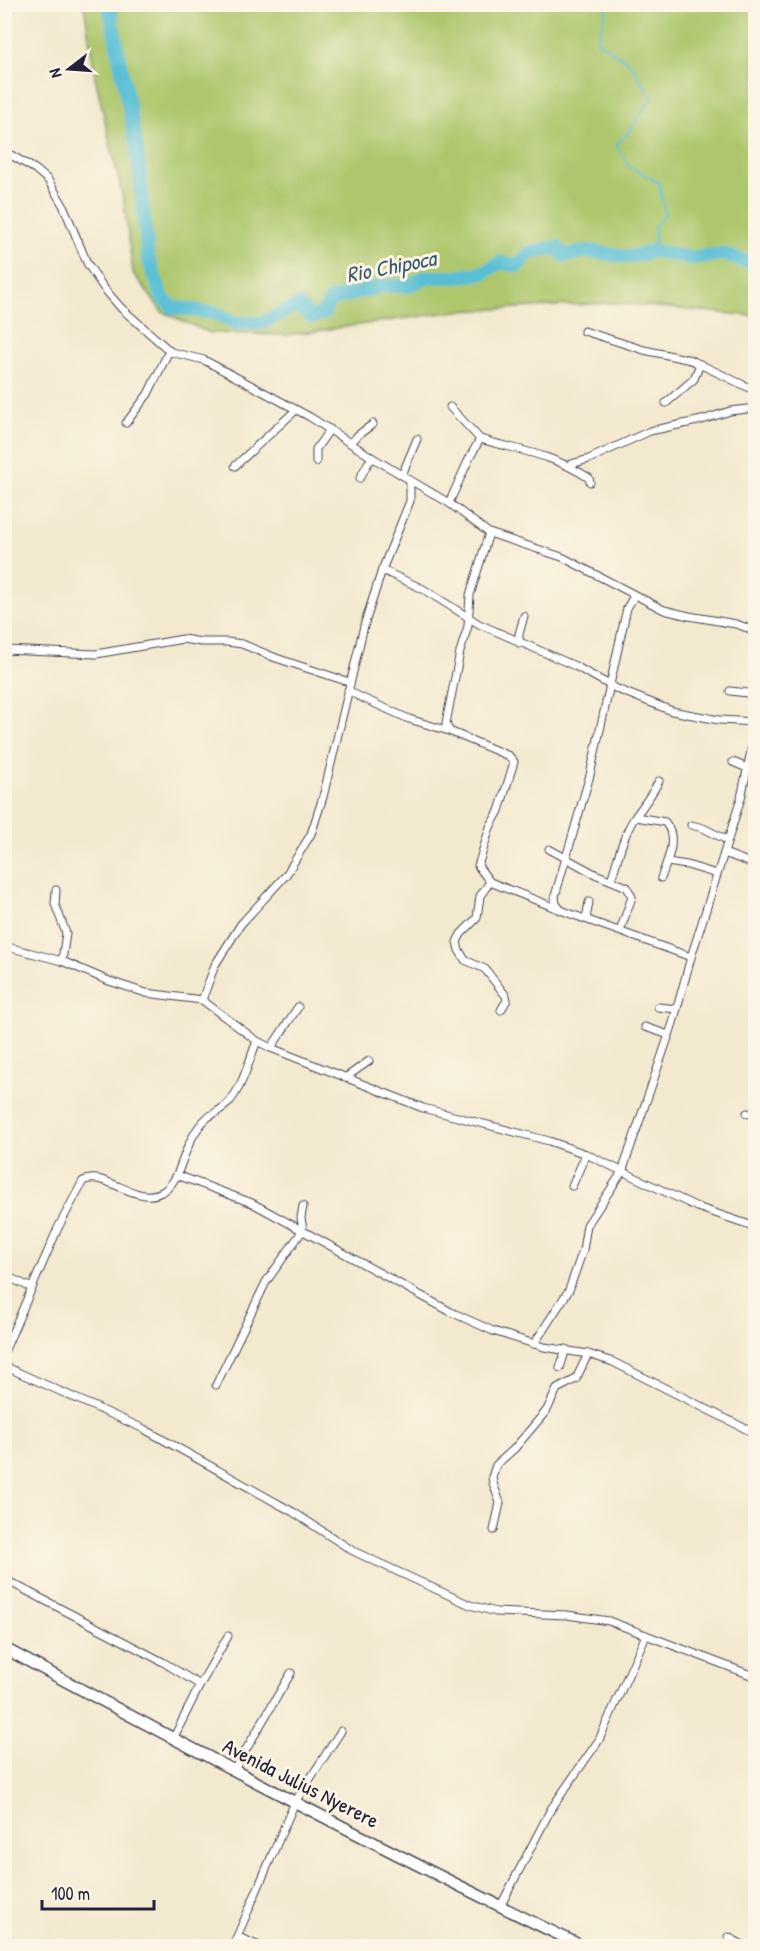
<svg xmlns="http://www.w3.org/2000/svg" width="760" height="1951" font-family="'Patrick Hand',sans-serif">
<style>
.green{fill:#aec76d;stroke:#687454;stroke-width:1.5}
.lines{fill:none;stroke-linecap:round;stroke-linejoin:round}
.stream{stroke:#59bfd6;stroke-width:2}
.river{stroke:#59bfd6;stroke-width:14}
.street-casing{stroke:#414051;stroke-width:9}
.secondary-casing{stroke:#414051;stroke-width:13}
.street{stroke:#fff;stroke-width:7}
.secondary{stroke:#fff;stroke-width:10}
.labels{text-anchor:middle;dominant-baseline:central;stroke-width:6;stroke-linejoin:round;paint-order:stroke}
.street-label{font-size:21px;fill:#22223b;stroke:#fcf5e5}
.water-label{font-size:22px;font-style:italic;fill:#355971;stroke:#fcf5e5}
</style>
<rect width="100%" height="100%" fill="#fcf5e5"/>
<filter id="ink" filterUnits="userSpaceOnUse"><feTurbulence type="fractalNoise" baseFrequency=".0167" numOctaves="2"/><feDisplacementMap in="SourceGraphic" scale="12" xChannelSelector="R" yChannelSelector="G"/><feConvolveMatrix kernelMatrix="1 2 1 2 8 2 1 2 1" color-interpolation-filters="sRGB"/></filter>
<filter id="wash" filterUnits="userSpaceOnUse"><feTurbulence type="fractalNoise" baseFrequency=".008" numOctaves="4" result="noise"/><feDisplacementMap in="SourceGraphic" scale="24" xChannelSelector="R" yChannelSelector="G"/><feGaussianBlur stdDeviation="1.35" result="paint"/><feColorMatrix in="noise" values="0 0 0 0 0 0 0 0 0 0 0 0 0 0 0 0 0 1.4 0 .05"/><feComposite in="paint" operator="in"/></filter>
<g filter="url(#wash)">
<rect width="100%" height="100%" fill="#f2e9ce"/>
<path class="green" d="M 84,5 L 755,5 L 755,316 L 613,303 L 457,311 L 288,335 L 210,333 L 162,312 L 133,273 L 124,203 L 95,77 Z"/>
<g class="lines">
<path class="stream" d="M 608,4 L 597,41 L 631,64 L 652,98 L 628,133 L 616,145 L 630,167 L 659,183 L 665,214 L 654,228 L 655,251"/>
<path class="river" d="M 109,4 L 137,149 L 148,258 L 162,297 L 172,307 L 219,314 L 234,323 L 262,323 L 298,305 L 312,317 L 324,313 L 330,300 L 382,286 L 409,286 L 426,277 L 456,277 L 485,272 L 500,262 L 517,266 L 529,253 L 557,247 L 565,256 L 587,251 L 629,257 L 655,251 L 691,258 L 723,254 L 744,261 L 756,262"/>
</g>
</g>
<g filter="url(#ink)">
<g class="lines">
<defs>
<g id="street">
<path d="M 4,151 L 35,169 L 48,180 L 63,205 L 87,263 L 103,287 L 121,308 L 171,352 L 204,360 L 310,417 L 373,458 L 449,503 L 489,533 L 562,557 L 664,610 L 689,616 L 736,624 L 756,631"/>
<path d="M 584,331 L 644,350 L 691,360 L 756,391"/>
<path d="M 666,403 L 694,379 L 700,364"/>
<path d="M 450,407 L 480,439"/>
<path d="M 126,423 L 148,394 L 169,351"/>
<path d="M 351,443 L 358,435 L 373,424"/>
<path d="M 316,462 L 316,449 L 330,429"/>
<path d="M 568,465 L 589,459 L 650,431 L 702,420 L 730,411 L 756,408"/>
<path d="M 235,466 L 296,410"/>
<path d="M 402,475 L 417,439"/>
<path d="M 360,478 L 368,463 L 373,458"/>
<path d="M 410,480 L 410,501 L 382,570 L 364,626 L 323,797 L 311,834 L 286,875 L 241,924 L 215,965 L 202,1000 L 257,1041 L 271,1048 L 423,1108 L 549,1141 L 586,1154 L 697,1207 L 756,1227"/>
<path d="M 449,503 L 469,459 L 480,439 C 521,451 552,454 589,478 L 590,482"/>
<path d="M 489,533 L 470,595 L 468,626 L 460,652 L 446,723 L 449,731 L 509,756 L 514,762 L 499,811 L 490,827 L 478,866 L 490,882 L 480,896 L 477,918 L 461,934 L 457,942 L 459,950 L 465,960 L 485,969 L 506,996 L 507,1000 L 501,1010"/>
<path d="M 382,570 L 423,589 L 479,624 L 575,666 L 617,689 L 672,711 L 719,720 L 756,722"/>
<path d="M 519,643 L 519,634 L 524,616"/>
<path d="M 4,650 L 96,654 L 183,639 L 201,642 L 227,642 L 242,644 L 276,658 L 349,682"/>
<path d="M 348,690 L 358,696 L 409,719 L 449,731"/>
<path d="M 730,691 L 756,694"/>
<path d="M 733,762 L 747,768"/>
<path d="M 636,817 L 665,822 C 679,838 667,861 661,878"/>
<path d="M 691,825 L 703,828 L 727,840"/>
<path d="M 549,849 L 595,874 L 627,887 L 632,897 L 620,931"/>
<path d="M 724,853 L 756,865"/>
<path d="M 667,862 L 687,865 L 717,874"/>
<path d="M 611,880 C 618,859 623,835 635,817 C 644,805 652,794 659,781"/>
<path d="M 490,882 L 571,914 L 691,957"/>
<path d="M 56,890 L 55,904 L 66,933 L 62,961"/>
<path d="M 561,910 L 556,904 L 555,896 L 590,775 L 627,608 L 634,596"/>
<path d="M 586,919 L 589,902"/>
<path d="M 4,946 L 62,961 L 109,981 L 146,993 L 202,1000"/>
<path d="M 658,1007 L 677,1009"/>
<path d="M 645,1027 L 669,1035"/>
<path d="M 271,1048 L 298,1007"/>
<path d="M 345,1078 L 369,1061"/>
<path d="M 747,1113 L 756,1116"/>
<path d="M 177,1175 C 185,1155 191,1132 207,1118 C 215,1112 224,1109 230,1101 C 243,1085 249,1061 257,1041"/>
<path d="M 572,1186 L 586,1154"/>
<path d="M 4,1275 L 32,1288"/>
<path d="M 534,1344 L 569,1290 L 583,1250 L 587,1225 L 622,1172 L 673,1023 L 691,957 L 724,853 L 741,798 L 756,728"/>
<path d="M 4,1352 L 58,1228 L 83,1181 C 106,1169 138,1209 165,1190 C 170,1187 174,1180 177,1175 L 252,1203 L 451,1312 L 493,1331 L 544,1347 L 588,1354 L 613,1362 L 756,1434"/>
<path d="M 4,1366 L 144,1429 L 293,1512 L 353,1551 L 470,1605 L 496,1612 L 567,1615 L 609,1621 L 756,1677"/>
<path d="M 560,1368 L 566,1349"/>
<path d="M 216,1385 L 266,1282 L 303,1230 L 301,1218 L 303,1206"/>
<path d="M 753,1480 L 756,1477"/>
<path d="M 494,1530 L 500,1503 L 493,1483 L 492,1477 L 496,1465 L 514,1449 L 547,1410 L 557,1389 L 576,1379 L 588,1354"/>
<path d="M 4,1579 L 163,1662 L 200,1685 L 173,1739"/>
<path d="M 200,1685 L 228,1636"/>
<path d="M 234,1770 L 291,1673"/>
<path d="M 500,1907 L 551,1809 L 599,1740 L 646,1635"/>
<path d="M 238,1937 L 259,1946"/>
<path d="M 728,1937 L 745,1946"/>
<path d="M 233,1946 L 295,1802 L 341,1731"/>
</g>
<path id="secondary" d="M 4,1648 C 195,1751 387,1852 582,1946"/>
</defs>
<use href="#street" class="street-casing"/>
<use href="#secondary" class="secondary-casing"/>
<use href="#street" class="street"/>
<use href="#secondary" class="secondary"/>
</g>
</g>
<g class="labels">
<g class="street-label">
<text transform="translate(301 1783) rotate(27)">Avenida Julius Nyerere</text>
</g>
<g class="water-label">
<text transform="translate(391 266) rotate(-11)">Rio Chipoca</text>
</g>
</g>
<rect width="760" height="1951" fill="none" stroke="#fcf5e5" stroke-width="24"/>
<g transform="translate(69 69) rotate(253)" stroke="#fcf5e5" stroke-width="4.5" paint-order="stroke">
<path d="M0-4.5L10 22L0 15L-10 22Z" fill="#22223b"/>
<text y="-9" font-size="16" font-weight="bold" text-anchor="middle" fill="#22223b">N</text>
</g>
<path d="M42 1900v9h112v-9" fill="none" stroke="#22223b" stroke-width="3"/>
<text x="51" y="1900" font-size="18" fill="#22223b" stroke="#fcf5e5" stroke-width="4.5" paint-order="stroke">100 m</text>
</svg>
